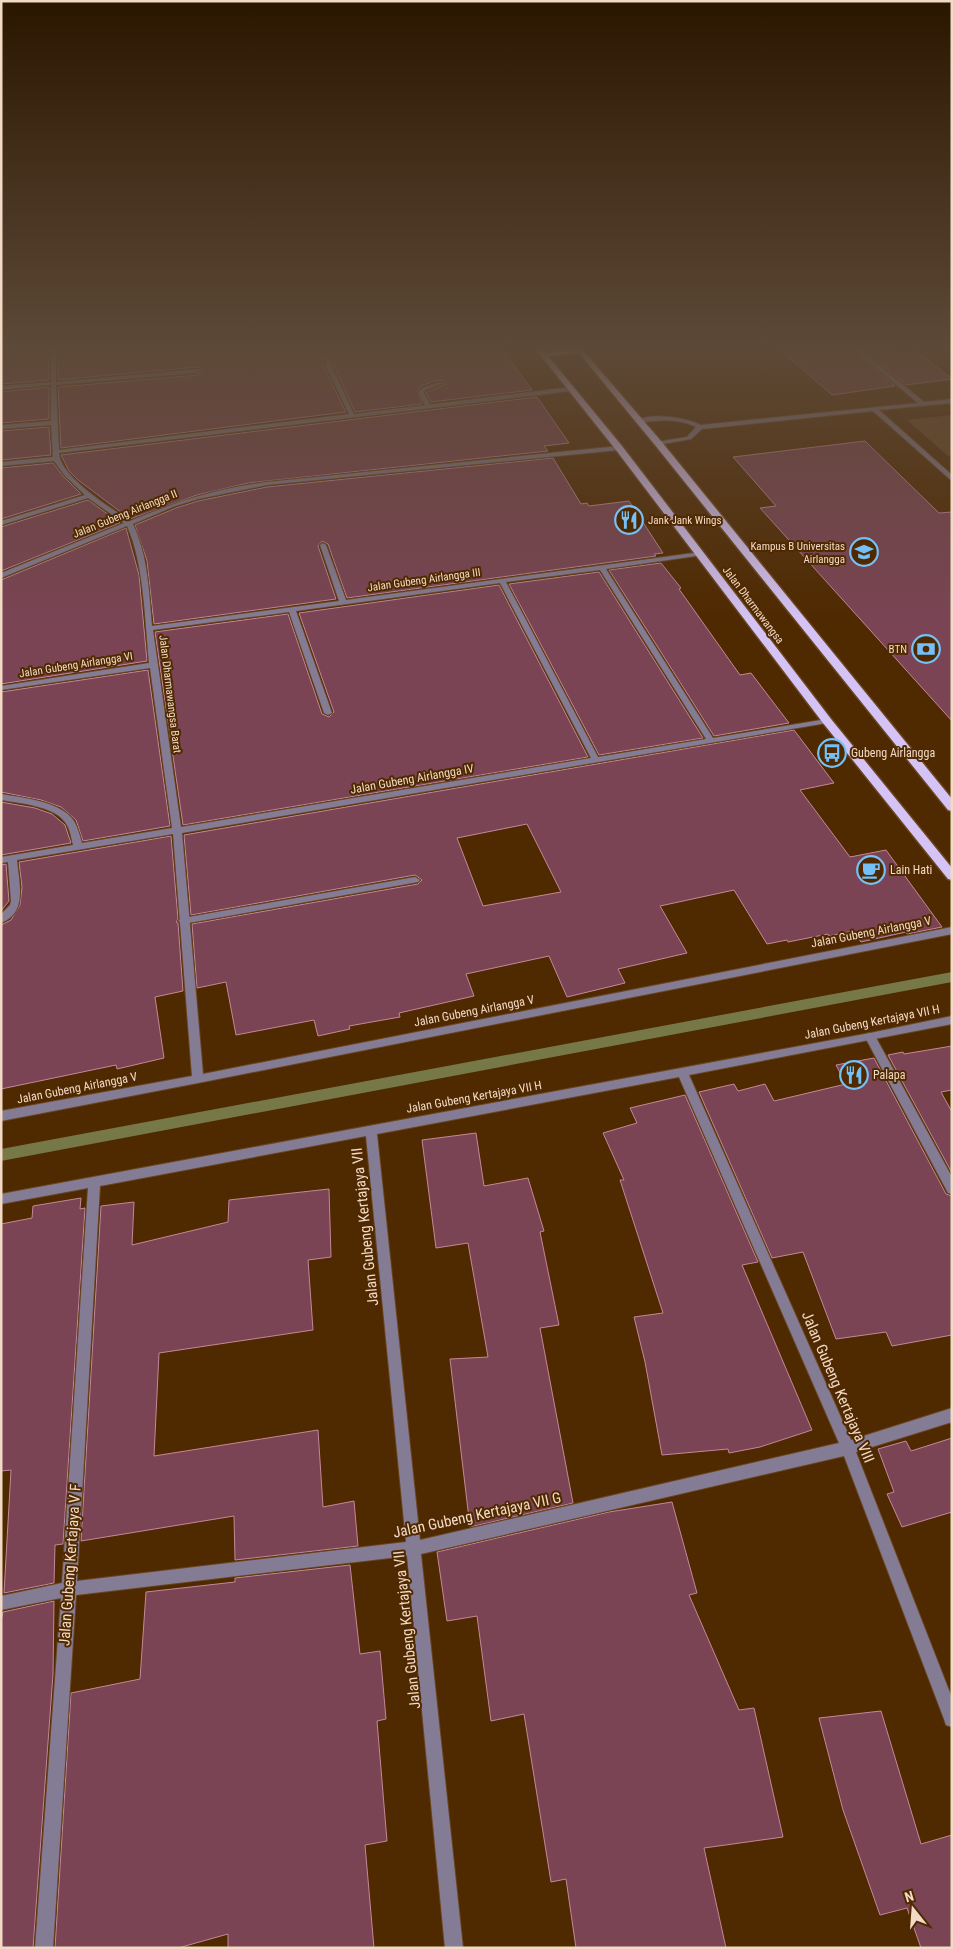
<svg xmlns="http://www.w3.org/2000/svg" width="953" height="1949" font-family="'Roboto Condensed',sans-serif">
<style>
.green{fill:#694626}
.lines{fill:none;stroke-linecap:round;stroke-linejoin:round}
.stream{fill:#767848;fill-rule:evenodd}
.building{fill:#7a4454;stroke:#c48898;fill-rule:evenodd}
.service-casing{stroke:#694520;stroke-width:2}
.minor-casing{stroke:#694520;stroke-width:2}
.primary-casing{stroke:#694520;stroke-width:3}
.service{fill:#847c94;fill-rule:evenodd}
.minor{fill:#847c94;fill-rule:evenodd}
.primary{fill:#d5c3f5;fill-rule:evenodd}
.labels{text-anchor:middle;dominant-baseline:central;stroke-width:4;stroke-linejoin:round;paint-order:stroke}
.far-street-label{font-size:11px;fill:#f2dac5;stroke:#4f2900}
.far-poi-label{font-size:11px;fill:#f2dac5;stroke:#4f2900;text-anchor:end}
.poi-label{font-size:12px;fill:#f2dac5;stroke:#4f2900;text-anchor:start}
.street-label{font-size:12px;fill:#f2dac5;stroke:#4f2900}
.near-street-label{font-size:15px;fill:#f2dac5;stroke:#4f2900}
</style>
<rect width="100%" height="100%" fill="#4f2900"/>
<path class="green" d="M 952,415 L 952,455 L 948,456 L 907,420 Z"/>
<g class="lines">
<path class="stream" d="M 952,972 L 952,982 L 1,1161 L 1,1149 Z"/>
</g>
<g class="building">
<path d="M 1,347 L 48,347 L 49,380 L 1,384 Z"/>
<path d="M 58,347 L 286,347 L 288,351 L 321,347 L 501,347 L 532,390 L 431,402 L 426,393 L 427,392 L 446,384 L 444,381 L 438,380 L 421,386 L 417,392 L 422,404 L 355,412 L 332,362 L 326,359 L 322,364 L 346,412 L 61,448 L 58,387 L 198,375 L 203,370 L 198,367 L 58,380 Z"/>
<path d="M 777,347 L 849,347 L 895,386 L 832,395 Z"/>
<path d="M 860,347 L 893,347 L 894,354 L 917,351 L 952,379 L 906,385 Z"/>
<path d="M 49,387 L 49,419 L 1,423 L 1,392 Z"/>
<path d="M 537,397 L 569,443 L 544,446 L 548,451 L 248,483 L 197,495 L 130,519 L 78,480 L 69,471 L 61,455 Z"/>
<path d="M 49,427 L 51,455 L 1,460 L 1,431 Z"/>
<path d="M 865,441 L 939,513 L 952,512 L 952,721 L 760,508 L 776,506 L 733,457 Z"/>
<path d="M 553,458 L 581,504 L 587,503 L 589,506 L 629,501 L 663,553 L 654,554 L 656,556 L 347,598 L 328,544 L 322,541 L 318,546 L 336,599 L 154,624 L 147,561 L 135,525 L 176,508 L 198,501 L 267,487 Z"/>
<path d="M 53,463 L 64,477 L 81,494 L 1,519 L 1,468 Z"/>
<path d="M 88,500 L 120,523 L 1,571 L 1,527 Z"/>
<path d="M 126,528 L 139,575 L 147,661 L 1,684 L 1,580 Z"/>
<path d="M 661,563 L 681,588 L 679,589 L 740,675 L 751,673 L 789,723 L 714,736 L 609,570 Z"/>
<path d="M 599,572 L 703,738 L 599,755 L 509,584 Z"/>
<path d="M 499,585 L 588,757 L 183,825 L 155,632 L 288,614 L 322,714 L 329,717 L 334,712 L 299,613 Z"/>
<path d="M 148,670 L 170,826 L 83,841 L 76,820 L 61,807 L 41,800 L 1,792 L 1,692 Z"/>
<path d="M 794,730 L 834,783 L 800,790 L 850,857 L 886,850 L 942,927 L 907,934 L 906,932 L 861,942 L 853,931 L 829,936 L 828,934 L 788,942 L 787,940 L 767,944 L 734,890 L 660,906 L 687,953 L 618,969 L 625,983 L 567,997 L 549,956 L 466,974 L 474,996 L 399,1013 L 400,1017 L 349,1026 L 350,1029 L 318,1036 L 314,1020 L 236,1035 L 226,982 L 197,988 L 192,924 L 418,884 L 422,880 L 415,875 L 191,915 L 184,835 ZM 527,824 L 561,892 L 483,906 L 457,838 Z"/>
<path d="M 1,802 L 35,808 L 52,814 L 65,825 L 71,843 L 1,855 Z"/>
<path d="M 171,836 L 178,919 L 176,922 L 178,923 L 183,991 L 155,997 L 164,1058 L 117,1069 L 116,1065 L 1,1089 L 1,925 L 11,920 L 20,905 L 22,887 L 19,862 Z"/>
<path d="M 6,864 L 9,901 L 1,911 L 1,865 Z"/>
<path d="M 952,1046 L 952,1090 L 941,1092 L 952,1112 L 952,1173 L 888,1055 L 903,1052 L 904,1054 Z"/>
<path d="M 874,1058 L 946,1194 L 952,1196 L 952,1335 L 892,1346 L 886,1332 L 836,1339 L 803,1252 L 772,1258 L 699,1092 L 734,1084 L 738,1091 L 765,1084 L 774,1101 L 846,1084 L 836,1065 Z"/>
<path d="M 685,1095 L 758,1262 L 742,1265 L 812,1430 L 760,1447 L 729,1453 L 728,1449 L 662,1455 L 645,1362 L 634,1317 L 663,1313 L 620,1180 L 624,1180 L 603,1133 L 637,1123 L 630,1108 Z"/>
<path d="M 476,1133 L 484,1186 L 528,1178 L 544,1231 L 540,1232 L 559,1325 L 540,1328 L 573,1503 L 470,1527 L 450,1359 L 488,1357 L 468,1243 L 436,1248 L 422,1140 Z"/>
<path d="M 329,1189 L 331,1257 L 308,1260 L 313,1330 L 159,1353 L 154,1456 L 318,1430 L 323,1507 L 354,1501 L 358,1546 L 235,1560 L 234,1516 L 81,1541 L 101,1206 L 134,1202 L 132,1245 L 228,1222 L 229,1200 Z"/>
<path d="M 81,1198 L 80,1209 L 85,1208 L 63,1544 L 55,1545 L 54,1583 L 4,1593 L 11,1470 L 1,1471 L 1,1224 L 32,1218 L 33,1206 Z"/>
<path d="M 952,1438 L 952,1512 L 902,1527 L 887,1494 L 894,1492 L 878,1449 L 906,1441 L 911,1451 Z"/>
<path d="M 672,1502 L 697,1593 L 689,1595 L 739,1710 L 754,1708 L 783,1837 L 704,1848 L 726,1948 L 576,1948 L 566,1879 L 551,1882 L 524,1714 L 491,1721 L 477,1616 L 447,1621 L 437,1552 L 609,1512 Z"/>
<path d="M 350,1565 L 360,1654 L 380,1651 L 386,1719 L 377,1721 L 387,1841 L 365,1845 L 374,1948 L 228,1948 L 228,1934 L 178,1948 L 55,1948 L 71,1693 L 140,1679 L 146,1592 L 235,1582 L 235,1578 Z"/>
<path d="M 54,1601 L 53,1674 L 33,1948 L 1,1948 L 1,1621 L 3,1612 Z"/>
<path d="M 881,1711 L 921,1844 L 952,1835 L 952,1948 L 921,1948 L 907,1908 L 880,1915 L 843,1810 L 819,1718 Z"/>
</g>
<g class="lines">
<defs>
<g id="service">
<path d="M 851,347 L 857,347 L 924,402 L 952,399 L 952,403 L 879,410 L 952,475 L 952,481 L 873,411 L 702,429 L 691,439 L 658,445 L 655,443 L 656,442 L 687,437 L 696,427 C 677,418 658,420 638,423 L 635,421 C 652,412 684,417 701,425 L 918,403 Z"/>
<path d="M 439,382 L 444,383 L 426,390 L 424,393 L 431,406 L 426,407 L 418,393 L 422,388 Z"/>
<path d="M 415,877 L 420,880 L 418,882 L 183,924 L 178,921 L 183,918 Z"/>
<path d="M 870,1033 L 874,1034 L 952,1177 L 952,1194 L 948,1193 L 865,1037 L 866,1034 Z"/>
</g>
<g id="minor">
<path d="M 50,347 L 56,347 L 56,382 L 198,369 L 201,371 L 198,373 L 56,385 L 59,450 L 349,414 L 324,363 L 327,361 L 330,363 L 354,414 L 571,387 L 574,389 L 571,391 L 59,453 C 60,477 111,508 130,521 C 178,501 216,489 267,482 L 619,446 L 622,448 L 619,450 L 267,485 L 198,499 L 175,506 L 133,524 C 148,556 149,591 152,626 L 339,601 L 320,545 L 323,543 L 326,545 L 346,600 L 701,552 L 703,553 L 703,555 L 606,569 L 713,738 L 827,719 L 831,721 L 827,723 L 182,833 L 203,1074 L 952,927 L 952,934 L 198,1083 L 1,1121 L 1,1111 L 192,1076 L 173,834 L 17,860 C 19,883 28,913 1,923 L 1,914 L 10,905 L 11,901 L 8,862 L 1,863 L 1,857 L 73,845 C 71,837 70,828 65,822 C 54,806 19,803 1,800 L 1,794 C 23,798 61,801 74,821 C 78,828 80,836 82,843 L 172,828 L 150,668 L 1,690 L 1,686 L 149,663 C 145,622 144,563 127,526 L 1,578 L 1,573 L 124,523 L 88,498 L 1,525 L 1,521 L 85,495 L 65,476 L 54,461 L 1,466 L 1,462 L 53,457 L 51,425 L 1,429 L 1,425 L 51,421 L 51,385 L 1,390 L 1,386 L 51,382 ZM 600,570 L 706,739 L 598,757 L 506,582 ZM 500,583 L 591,758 L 181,827 L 153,630 L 289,612 L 324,713 L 328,715 L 332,713 L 296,611 Z"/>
<path d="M 952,1016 L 952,1024 L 689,1075 L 851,1440 L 952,1408 L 952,1422 L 856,1452 L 952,1698 L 952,1727 L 946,1725 L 944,1719 L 844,1456 L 421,1554 L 463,1948 L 445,1948 L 407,1556 L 76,1595 L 53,1948 L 35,1948 L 61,1598 L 1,1610 L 1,1596 L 62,1583 L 88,1188 L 1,1204 L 1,1194 L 870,1033 ZM 679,1077 L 839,1443 L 420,1540 L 377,1134 ZM 366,1136 L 406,1542 L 77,1581 L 100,1186 Z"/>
</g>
<path id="primary" d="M 534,347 L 540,347 L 544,352 L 575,349 L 574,347 L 580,347 L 661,441 L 952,799 L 952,811 L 948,810 L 655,445 L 579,353 L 548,356 L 622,446 L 831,719 L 952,868 L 952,880 L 948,879 L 823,723 L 616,450 Z"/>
</defs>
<use href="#service" class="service-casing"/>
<use href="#minor" class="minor-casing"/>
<use href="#primary" class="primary-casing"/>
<use href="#service" class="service"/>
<use href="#minor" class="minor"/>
<use href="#primary" class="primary"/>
</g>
<linearGradient id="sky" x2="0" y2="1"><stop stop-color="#2b1700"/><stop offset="0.56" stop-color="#5d4937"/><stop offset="1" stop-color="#5d4937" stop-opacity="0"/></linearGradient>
<rect width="953" height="620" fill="url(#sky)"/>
<defs>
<symbol id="restaurant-ring" viewBox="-11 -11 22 22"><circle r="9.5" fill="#4f2900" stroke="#75c0f6" stroke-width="1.5"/><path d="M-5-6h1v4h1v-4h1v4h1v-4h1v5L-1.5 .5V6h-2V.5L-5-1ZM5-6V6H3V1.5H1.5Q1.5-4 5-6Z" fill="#75c0f6"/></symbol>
<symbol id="university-ring" viewBox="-11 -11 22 22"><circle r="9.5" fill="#4f2900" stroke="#75c0f6" stroke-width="1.5"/><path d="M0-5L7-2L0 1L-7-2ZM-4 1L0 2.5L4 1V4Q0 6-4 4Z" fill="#75c0f6"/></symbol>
<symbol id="bank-ring" viewBox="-11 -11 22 22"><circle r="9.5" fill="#4f2900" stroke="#75c0f6" stroke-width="1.5"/><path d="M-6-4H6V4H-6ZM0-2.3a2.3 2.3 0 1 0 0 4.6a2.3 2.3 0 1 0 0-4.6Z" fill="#75c0f6"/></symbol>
<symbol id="bus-ring" viewBox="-11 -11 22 22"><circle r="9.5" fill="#4f2900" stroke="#75c0f6" stroke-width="1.5"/><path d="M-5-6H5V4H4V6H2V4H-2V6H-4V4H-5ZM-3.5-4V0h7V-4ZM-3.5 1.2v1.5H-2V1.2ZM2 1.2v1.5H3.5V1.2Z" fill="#75c0f6"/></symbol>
<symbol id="cafe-ring" viewBox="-11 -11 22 22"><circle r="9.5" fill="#4f2900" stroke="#75c0f6" stroke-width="1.5"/><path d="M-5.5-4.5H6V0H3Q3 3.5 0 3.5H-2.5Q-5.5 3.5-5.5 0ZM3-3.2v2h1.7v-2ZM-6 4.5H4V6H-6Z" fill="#75c0f6"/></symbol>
</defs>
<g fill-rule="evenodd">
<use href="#restaurant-ring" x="613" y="504" width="32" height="32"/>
<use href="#university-ring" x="848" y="536" width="32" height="32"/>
<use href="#bank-ring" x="910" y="633" width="32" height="32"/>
<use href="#bus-ring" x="816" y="737" width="32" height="32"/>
<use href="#cafe-ring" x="855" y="854" width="32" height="32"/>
<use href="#restaurant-ring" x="838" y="1059" width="32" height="32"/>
</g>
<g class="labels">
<g class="far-street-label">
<text transform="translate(125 514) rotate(-22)">Jalan Gubeng Airlangga II</text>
<text transform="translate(424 580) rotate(-8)">Jalan Gubeng Airlangga III</text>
<text transform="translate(753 605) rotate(53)">Jalan Dharmawangsa</text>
<text transform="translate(76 665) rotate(-9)">Jalan Gubeng Airlangga VI</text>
<text transform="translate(170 694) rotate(83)">Jalan Dharmawangsa Barat</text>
</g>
<g class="far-poi-label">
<text x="648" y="520" text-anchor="start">Jank Jank Wings</text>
<text x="845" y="546">Kampus B Universitas<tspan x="845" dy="13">Airlangga</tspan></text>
<text x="907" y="649">BTN</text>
</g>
<g class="poi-label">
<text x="851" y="753">Gubeng Airlangga</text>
<text x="890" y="870">Lain Hati</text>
<text x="873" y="1075">Palapa</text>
</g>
<g class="street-label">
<text transform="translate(412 779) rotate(-10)">Jalan Gubeng Airlangga IV</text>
<text transform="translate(871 932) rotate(-11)">Jalan Gubeng Airlangga V</text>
<text transform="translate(474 1011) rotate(-11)">Jalan Gubeng Airlangga V</text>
<text transform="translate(872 1022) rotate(-11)">Jalan Gubeng Kertajaya VII H</text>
<text transform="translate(77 1088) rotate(-11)">Jalan Gubeng Airlangga V</text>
<text transform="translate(474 1097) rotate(-10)">Jalan Gubeng Kertajaya VII H</text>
</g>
<g class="near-street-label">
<text transform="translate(365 1227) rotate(-96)">Jalan Gubeng Kertajaya VII</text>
<text transform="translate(838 1387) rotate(67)">Jalan Gubeng Kertajaya VIII</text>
<text transform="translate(477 1515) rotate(-12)">Jalan Gubeng Kertajaya VII G</text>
<text transform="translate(70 1565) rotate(-86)">Jalan Gubeng Kertajaya V F</text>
<text transform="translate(407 1630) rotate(-96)">Jalan Gubeng Kertajaya VII</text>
</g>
</g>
<rect width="953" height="1949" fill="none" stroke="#f2dac5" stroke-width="5"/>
<g transform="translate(913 1909) rotate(343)" stroke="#4f2900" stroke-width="4" paint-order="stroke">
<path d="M0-4L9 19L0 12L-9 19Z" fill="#f2dac5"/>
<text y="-8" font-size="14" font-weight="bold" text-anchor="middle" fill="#f2dac5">N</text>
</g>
</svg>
